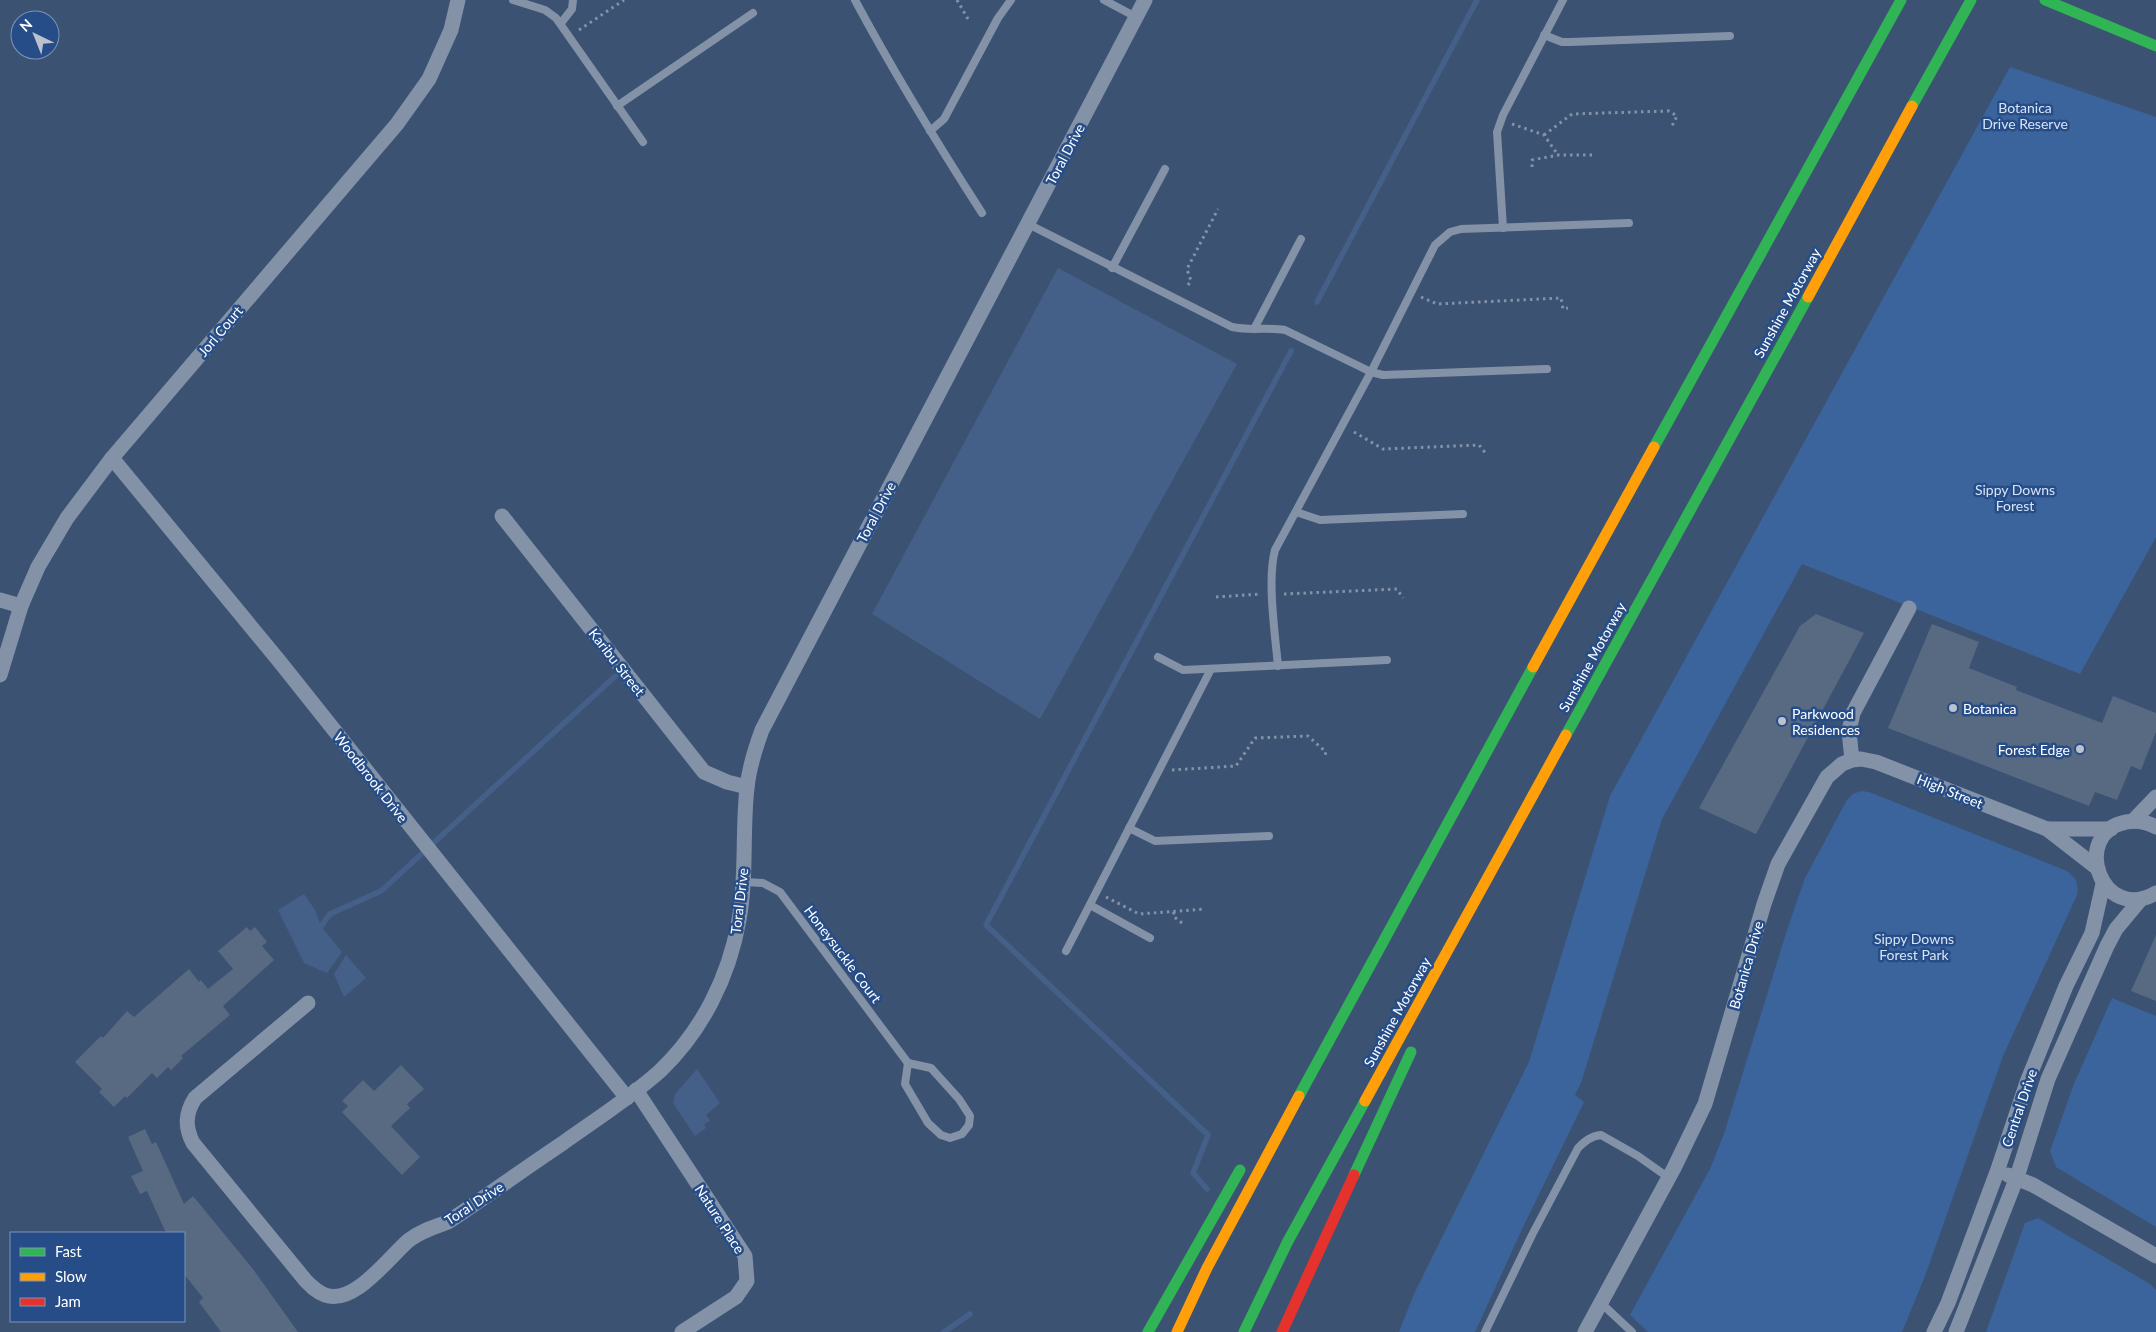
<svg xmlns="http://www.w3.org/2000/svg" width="2156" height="1332" font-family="Lato,sans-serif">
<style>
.green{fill:#3b649d}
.water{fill:#446089}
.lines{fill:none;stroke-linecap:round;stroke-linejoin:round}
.stream{stroke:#446089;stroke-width:5.5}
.building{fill:#586982}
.path{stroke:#8392a7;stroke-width:3;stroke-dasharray:2.5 4;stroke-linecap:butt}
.lane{stroke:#8392a7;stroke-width:8}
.street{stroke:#8392a7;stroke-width:15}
.fast{stroke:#30b455;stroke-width:11}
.slow{stroke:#ff9f0a;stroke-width:11}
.jam{stroke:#e5322d;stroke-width:11}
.poi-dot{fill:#bbc2ce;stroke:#264d88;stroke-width:2}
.labels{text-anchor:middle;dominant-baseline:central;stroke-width:5;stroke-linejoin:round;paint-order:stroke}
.park-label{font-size:14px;fill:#d6e4f7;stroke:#264d88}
.street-label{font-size:14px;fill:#fff;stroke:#264d88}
.poi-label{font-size:14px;fill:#fff;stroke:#264d88;text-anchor:start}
</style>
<rect width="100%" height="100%" fill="#3c5272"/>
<g class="green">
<path d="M 2010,67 L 2156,117 L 2156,537 L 2080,674 L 1802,564 L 1662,819 L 1581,1083 L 1575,1095 L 1584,1102 L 1523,1227 L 1475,1332 L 1399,1332 L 1414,1294 L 1529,1062 L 1610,796 Z"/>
<path d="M 1861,791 L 1869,792 L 2067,871 C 2076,878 2079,884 2077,895 L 2003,1056 L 1925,1276 L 1902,1332 L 1648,1332 L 1630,1315 L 1710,1169 L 1724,1134 L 1787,930 L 1805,878 L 1847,800 L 1853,794 Z"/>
<path d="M 2112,998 L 2156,1016 L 2156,1227 L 2056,1167 L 2050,1151 L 2074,1084 Z"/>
<path d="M 2038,1218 L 2150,1284 L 2156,1290 L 2156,1332 L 1986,1332 L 2025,1223 Z"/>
</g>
<g class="water">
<path d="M 1058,268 L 1237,364 L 1040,719 L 872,614 Z"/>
<path d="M 304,894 L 315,910 L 321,926 L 342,952 L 327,973 L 304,963 L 278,910 Z"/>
<path d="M 346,955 L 366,978 L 344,997 L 334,974 Z"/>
<path d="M 697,1069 L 720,1103 L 706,1115 L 710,1121 L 704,1124 L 706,1128 L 695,1136 L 673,1103 L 675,1094 Z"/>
</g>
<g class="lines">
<g class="stream">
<path d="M 1317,302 L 1477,0"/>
<path d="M 321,926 L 330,914 L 381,891 L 391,882 L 622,670"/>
<path d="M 1207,1189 L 1193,1173 L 1208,1135 L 986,925 L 1291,351"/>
<path d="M 944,1332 L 970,1314"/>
</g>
</g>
<g class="building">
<path d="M 1816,614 L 1864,633 L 1756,834 L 1699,808 L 1800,626 Z"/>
<path d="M 1932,624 L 1979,642 L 1969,668 L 2017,687 L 2016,690 L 2102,723 L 2113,696 L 2156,713 L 2156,732 L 2141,770 L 2131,766 L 2117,800 L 2095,792 L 2089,806 L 1888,728 Z"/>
<path d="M 247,927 L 250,931 L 255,927 L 267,942 L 262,946 L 274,960 L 223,1006 L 230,1015 L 181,1056 L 183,1058 L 171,1070 L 168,1067 L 157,1078 L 152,1073 L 127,1098 L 125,1096 L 114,1107 L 99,1092 L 102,1089 L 75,1062 L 101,1036 L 103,1038 L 127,1011 L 134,1017 L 189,969 L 199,982 L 201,980 L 208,989 L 233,969 L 218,951 Z"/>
<path d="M 2156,935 L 2156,1001 L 2131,991 Z"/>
<path d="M 401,1065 L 424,1089 L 407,1104 L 410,1108 L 391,1126 L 420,1157 L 402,1175 L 342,1112 L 348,1106 L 342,1101 L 363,1080 L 374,1091 Z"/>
<path d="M 145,1129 L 152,1144 L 156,1142 L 184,1204 L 193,1196 L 253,1269 L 298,1332 L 221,1332 L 199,1302 L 203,1298 L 184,1274 L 184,1233 L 166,1233 L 147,1191 L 140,1194 L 131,1176 L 143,1171 L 128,1137 Z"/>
</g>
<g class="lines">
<g class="path">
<path d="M 957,0 L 968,19"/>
<path d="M 579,30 L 624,0"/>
<path d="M 1512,124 L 1544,135 L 1558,155"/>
<path d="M 1544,135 L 1572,114 L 1669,111 L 1677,116 L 1672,126"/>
<path d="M 1532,167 L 1532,160 L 1558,155 L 1593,155"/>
<path d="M 1188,285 L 1191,281 L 1187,269 L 1218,209"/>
<path d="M 1421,297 L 1437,304 L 1561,298 L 1563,309 L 1568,308"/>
<path d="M 1354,432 L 1383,449 L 1479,445 L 1487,455"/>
<path d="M 1284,594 L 1397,589 L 1403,598"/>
<path d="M 1216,597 L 1261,594"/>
<path d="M 1172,770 L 1236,766 L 1255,738 L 1308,736 L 1326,752 L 1325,755"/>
<path d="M 1106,897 L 1139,914 L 1205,909"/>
<path d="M 1174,912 L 1173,916 L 1182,923"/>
</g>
<g class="lane">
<path d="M 513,0 L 545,10 L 556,18 L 643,142"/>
<path d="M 855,0 C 894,73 937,143 982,213"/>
<path d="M 1104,0 L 1136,17"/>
<path d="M 561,23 L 572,9 L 573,0"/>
<path d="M 1544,35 L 1562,42 L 1570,42 L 1730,36"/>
<path d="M 617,106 L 753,13"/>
<path d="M 930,131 L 944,119 L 998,18 L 1011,0"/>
<path d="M 1028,224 L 1232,327 C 1250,331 1267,327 1285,330 L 1371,372 L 1383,375 L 1547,369"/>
<path d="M 1503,228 L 1497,132 L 1503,115 L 1563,0"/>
<path d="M 1112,268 L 1165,169"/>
<path d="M 1254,329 L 1301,239"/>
<path d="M 1296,512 L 1320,520 L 1463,514"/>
<path d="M 1158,657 L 1183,670 L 1387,660"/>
<path d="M 1278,666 C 1275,634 1267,579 1275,550 L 1371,372 L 1435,245 L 1450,232 L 1461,229 L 1629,223"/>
<path d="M 1129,828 L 1155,841 L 1269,836"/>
<path d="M 744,882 L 763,883 L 780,892 L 908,1063"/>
<path d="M 1090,905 L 1150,938"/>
<path d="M 1066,951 L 1211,669"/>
<path d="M 908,1063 L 931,1068 L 959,1099 L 970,1116 L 969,1125 L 962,1134 L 950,1138 L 941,1135 L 928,1123 L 905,1084 Z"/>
<path d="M 1601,1303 L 1632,1332"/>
<path d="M 1485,1332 L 1532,1235 L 1578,1148 C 1585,1141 1591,1136 1601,1135 L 1638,1156 L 1669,1178"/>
</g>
<g class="street">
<path d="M 112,458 L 280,662 L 627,1098"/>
<path d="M 502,516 L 704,772 L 727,782 L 747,787"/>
<path d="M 0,600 L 21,606"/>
<path d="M 0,675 L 21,606 L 38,567 L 67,518 L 112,458 L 397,124 L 429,79 L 451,30 L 458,0"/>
<path d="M 1852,760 L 1849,731 L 1853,713 L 1909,608"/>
<path d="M 2133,821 L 2156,797"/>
<path d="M 2156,827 C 2147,822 2137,820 2126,822 C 2070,833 2101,925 2156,893"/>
<path d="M 2047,829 L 2111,829"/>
<path d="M 308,1003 L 195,1098 C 185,1114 185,1127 193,1143 L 306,1281 C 312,1287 317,1292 325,1295 C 354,1306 389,1257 409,1240 C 421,1231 434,1227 448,1222 C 487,1196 524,1169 563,1143 C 595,1120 630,1098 660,1071 C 702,1031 729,977 739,920 C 747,876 742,832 747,788 C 749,768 755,749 762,730 L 1145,0"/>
<path d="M 636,1090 L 745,1256 L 747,1281 L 736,1297 L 682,1332"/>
<path d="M 2008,1175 L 2033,1185 L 2156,1256"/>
<path d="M 1585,1332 L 1674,1168 L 1705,1104 L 1764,904 L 1778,864 L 1827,777 L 1842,764 L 1852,760 L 1861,759 L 1876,762 L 2047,829 L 2096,867"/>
<path d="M 1934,1332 L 1948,1303 L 1997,1172 L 2027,1082 L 2066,986 L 2092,933 L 2103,884"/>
<path d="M 1956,1332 L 2017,1177 L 2048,1079 L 2107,946 L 2116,929 L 2141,899"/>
</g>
<g class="fast">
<path d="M 2045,0 L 2156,46"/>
<path d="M 1912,106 L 1971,0"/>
<path d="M 1654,447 L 1901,0"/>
<path d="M 1566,735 L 1808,297"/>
<path d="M 1299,1096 L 1533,667"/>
<path d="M 1354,1175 L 1411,1052"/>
<path d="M 1148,1332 L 1240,1170"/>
<path d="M 1244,1332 L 1288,1241 L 1365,1101"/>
</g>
<g class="slow">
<path d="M 1808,297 L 1912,106"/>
<path d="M 1533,667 L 1654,447"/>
<path d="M 1365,1101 L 1566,735"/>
<path d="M 1177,1332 L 1207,1268 L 1299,1096"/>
</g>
<path class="jam" d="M 1282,1332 L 1354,1175"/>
</g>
<g class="poi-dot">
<circle cx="1953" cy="708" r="5"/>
<circle cx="1782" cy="721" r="5"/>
<circle cx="2080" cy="749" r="5"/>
</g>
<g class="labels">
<g class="park-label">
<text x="2025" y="107">Botanica<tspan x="2025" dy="16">Drive Reserve</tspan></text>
<text x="2015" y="489">Sippy Downs<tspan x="2015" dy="16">Forest</tspan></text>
<text x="1914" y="938">Sippy Downs<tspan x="1914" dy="16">Forest Park</tspan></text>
</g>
<g class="street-label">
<text transform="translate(1065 154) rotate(-62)">Toral Drive</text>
<text transform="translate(1787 303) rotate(-61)">Sunshine Motorway</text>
<text transform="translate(220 331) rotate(-50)">Jorl Court</text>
<text transform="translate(876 512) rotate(-62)">Toral Drive</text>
<text transform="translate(1592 657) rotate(-61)">Sunshine Motorway</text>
<text transform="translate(617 662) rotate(52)">Karibu Street</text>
<text transform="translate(371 777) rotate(52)">Woodbrook Drive</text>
<text transform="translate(1950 791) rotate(22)">High Street</text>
<text transform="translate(739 901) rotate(-83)">Toral Drive</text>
<text transform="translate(843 954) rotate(53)">Honeysuckle Court</text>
<text transform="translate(1746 965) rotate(-74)">Botanica Drive</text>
<text transform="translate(1397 1012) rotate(-61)">Sunshine Motorway</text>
<text transform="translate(2019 1108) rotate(-71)">Central Drive</text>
<text transform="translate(474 1203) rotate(-33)">Toral Drive</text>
<text transform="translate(720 1219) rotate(57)">Nature Place</text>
</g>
<g class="poi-label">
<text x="1963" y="708">Botanica</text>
<text x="1792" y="713">Parkwood<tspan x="1792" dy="16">Residences</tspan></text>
<text x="2070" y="749" text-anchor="end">Forest Edge</text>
</g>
</g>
<rect x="10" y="1232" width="175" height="90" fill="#264d88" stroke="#7d94b8"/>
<rect x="20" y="1248" width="25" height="8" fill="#30b455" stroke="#7d94b8"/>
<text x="55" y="1257" font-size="15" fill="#ffffff">Fast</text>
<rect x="20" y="1273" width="25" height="8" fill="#ff9f0a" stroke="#7d94b8"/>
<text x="55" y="1282" font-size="15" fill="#ffffff">Slow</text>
<rect x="20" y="1298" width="25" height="8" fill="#e5322d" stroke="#7d94b8"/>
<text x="55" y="1307" font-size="15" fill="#ffffff">Jam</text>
<g transform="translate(35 35) rotate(317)"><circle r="24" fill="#264d88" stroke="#7d94b8"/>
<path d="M0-4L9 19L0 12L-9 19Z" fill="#bbc2ce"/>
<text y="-8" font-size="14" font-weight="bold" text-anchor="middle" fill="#ffffff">N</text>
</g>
</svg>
